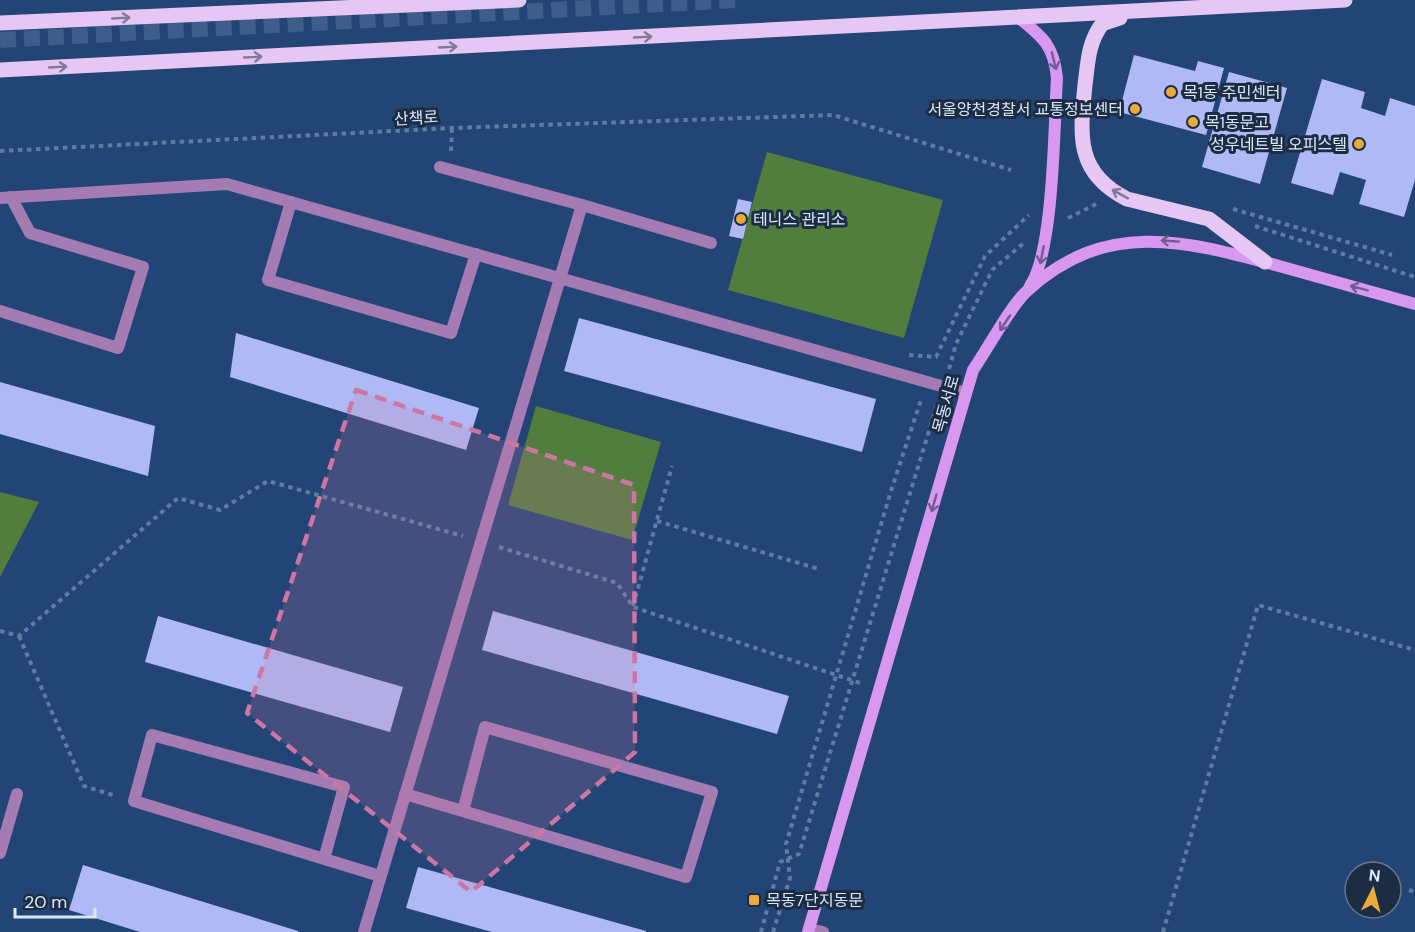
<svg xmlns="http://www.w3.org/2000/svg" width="1415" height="932" font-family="'DM Sans','Noto Sans KR',sans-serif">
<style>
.green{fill:#517e3d}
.building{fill:#aeb9f6}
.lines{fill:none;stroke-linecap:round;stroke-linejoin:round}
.trunk-tunnel{stroke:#3e5d8a;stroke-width:16;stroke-dasharray:16 8;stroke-linecap:butt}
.path{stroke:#607ba2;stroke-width:4;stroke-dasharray:4.5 4.5;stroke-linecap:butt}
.service{stroke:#a47bb3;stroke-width:12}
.tertiary{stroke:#a47bb3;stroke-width:12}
.secondary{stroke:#d998f0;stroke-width:12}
.primary{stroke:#e6c6f3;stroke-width:15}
.oneway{stroke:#81799b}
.oneway2{stroke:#715d91}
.marked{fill:#ce76a3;fill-opacity:0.2;stroke:#ce76a3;stroke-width:4.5;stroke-dasharray:12 8;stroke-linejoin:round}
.poi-dot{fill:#ebaa39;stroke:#1c2c43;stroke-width:2}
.labels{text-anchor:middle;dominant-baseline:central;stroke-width:6;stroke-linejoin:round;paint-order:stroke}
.poi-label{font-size:16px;fill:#dce8fa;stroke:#1c2c43;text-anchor:start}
.street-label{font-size:16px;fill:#dce8fa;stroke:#1c2c43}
</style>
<rect width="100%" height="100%" fill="#224576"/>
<g class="green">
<path d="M 767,152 L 943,200 L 904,338 L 728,290 Z"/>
<path d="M 536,406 L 661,442 L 632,540 L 508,505 Z"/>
<path d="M 0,492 L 39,502 L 0,577 Z"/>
</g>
<g class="building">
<path d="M 1134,55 L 1195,71 L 1198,61 L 1224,68 L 1206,135 L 1119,112 Z"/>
<path d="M 1229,72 L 1287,88 L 1260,184 L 1202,167 Z"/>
<path d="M 1322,79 L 1365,92 L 1361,108 L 1385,116 L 1390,98 L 1415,106 L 1415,180 L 1404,217 L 1359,204 L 1366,180 L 1340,172 L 1333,195 L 1291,183 Z"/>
<path d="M 738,199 L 752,202 L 743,239 L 729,236 Z"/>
<path d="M 579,318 L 876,399 L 862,452 L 564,371 Z"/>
<path d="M 236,333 L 479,408 L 466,450 L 230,377 Z"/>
<path d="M 0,382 L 155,426 L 148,476 L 0,434 Z"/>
<path d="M 493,611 L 789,696 L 777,734 L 482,650 Z"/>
<path d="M 158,616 L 403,687 L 390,732 L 145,662 Z"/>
<path d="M 83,865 L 298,931 L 298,932 L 140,932 L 69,910 Z"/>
<path d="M 418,867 L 646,931 L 646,932 L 492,932 L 406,908 Z"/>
</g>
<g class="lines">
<path class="trunk-tunnel" d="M 0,40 L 737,0"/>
<g class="path">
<path d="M 0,151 L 452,128 L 833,115 L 1011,170"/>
<path d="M 451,151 L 452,128"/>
<path d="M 1233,209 L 1392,255"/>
<path d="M 1068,218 L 1096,204"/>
<path d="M 1255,226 L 1415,277"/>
<path d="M 909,355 L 936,357 L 985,256 L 1029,215"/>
<path d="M 949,369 L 956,344 L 992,270 L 1025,242"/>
<path d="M 657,521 L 819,569"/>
<path d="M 499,547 L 617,583 L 633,607 L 863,684"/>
<path d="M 633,606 L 672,466"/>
<path d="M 0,631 L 19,636 L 178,498 L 220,510 L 268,481 L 463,536"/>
<path d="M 19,636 L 84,786 L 116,796"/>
<path d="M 1409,890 L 1415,892"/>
<path d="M 761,932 L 780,862 L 799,854 L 937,405"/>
<path d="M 773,932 L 790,878 L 786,844 L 890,494 L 921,400"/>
<path d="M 1163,932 L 1258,605 L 1415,650"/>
</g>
<g class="service">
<path d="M 440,167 L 582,205 L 711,243"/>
<path d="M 0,198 L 227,184 L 966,393"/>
<path d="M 291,202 L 268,280 L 451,333 L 476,254"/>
<path d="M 0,311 L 118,348 L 143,267 L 30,233 L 11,197"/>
<path d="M 405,794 L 686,877 L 712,792 L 485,727 L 463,811"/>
<path d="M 0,853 L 17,794"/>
<path d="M 324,859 L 344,787 L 152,735 L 134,801 L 380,876"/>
<path d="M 364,932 L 582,205"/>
</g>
<path class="tertiary" d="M 809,929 L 823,932"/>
<g class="secondary">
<path d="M 1019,18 C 1043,37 1054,46 1057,78 C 1054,124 1054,252 1030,286"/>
<path d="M 808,932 L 973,370 C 987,350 1011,305 1027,291 C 1107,218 1186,241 1279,266 C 1324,279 1370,291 1415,304"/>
</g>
<g class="primary">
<path d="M 1120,18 L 1102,24 C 1088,43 1088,62 1085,85 C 1080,135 1075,173 1127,199 L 1209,219 L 1265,262"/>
<path d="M 0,23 L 519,0"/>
<path d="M 0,70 L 1345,0"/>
</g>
</g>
<defs><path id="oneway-shaft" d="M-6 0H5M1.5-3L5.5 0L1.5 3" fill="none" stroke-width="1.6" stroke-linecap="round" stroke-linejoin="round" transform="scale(1.5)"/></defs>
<g class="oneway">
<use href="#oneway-shaft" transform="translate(121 18) rotate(-3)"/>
<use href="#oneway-shaft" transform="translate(643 37) rotate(-3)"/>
<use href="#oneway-shaft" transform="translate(448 47) rotate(-3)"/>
<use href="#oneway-shaft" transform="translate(253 57) rotate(-3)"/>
<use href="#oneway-shaft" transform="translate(58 67) rotate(-3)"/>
<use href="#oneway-shaft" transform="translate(1120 194) rotate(-151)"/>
</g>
<g class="oneway2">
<use href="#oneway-shaft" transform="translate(1054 61) rotate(76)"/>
<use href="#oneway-shaft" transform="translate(1170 241) rotate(-176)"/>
<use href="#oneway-shaft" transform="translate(1042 255) rotate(101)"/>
<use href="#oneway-shaft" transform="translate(1359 288) rotate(-165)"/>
<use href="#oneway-shaft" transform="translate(1005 323) rotate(124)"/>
<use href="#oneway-shaft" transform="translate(934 503) rotate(106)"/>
</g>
<path class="marked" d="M 356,390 L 634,485 L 635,752 L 471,892 L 247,713 Z"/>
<g class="poi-dot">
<circle cx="1171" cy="92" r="6"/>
<circle cx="1135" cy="109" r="6"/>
<circle cx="1193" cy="122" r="6"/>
<circle cx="1359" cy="144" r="6"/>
<circle cx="741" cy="219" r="6"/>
<rect x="748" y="894" width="12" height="12" rx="3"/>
</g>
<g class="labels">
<g class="poi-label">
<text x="1183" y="92">목1동 주민센터</text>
<text x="1123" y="109" text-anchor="end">서울양천경찰서 교통정보센터</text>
<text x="1205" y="122">목1동문고</text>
<text x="1347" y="144" text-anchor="end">성우네트빌 오피스텔</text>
<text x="753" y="219">테니스 관리소</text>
<text x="766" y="900">목동7단지동문</text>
</g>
<g class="street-label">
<text transform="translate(416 118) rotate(-3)">산책로</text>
<text transform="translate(946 404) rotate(-74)">목동서로</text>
</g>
</g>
<g transform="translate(1373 890) rotate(6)"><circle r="28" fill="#1c2c43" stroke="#69778c" stroke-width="1.5"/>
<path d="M0-4.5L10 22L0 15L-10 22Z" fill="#ebaa39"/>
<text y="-9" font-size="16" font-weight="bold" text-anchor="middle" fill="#dce8fa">N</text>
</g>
<path d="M15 908v9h80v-9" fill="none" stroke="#dce8fa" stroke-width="3"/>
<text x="24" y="908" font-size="18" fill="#dce8fa" stroke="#1c2c43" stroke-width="4.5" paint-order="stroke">20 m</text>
</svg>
